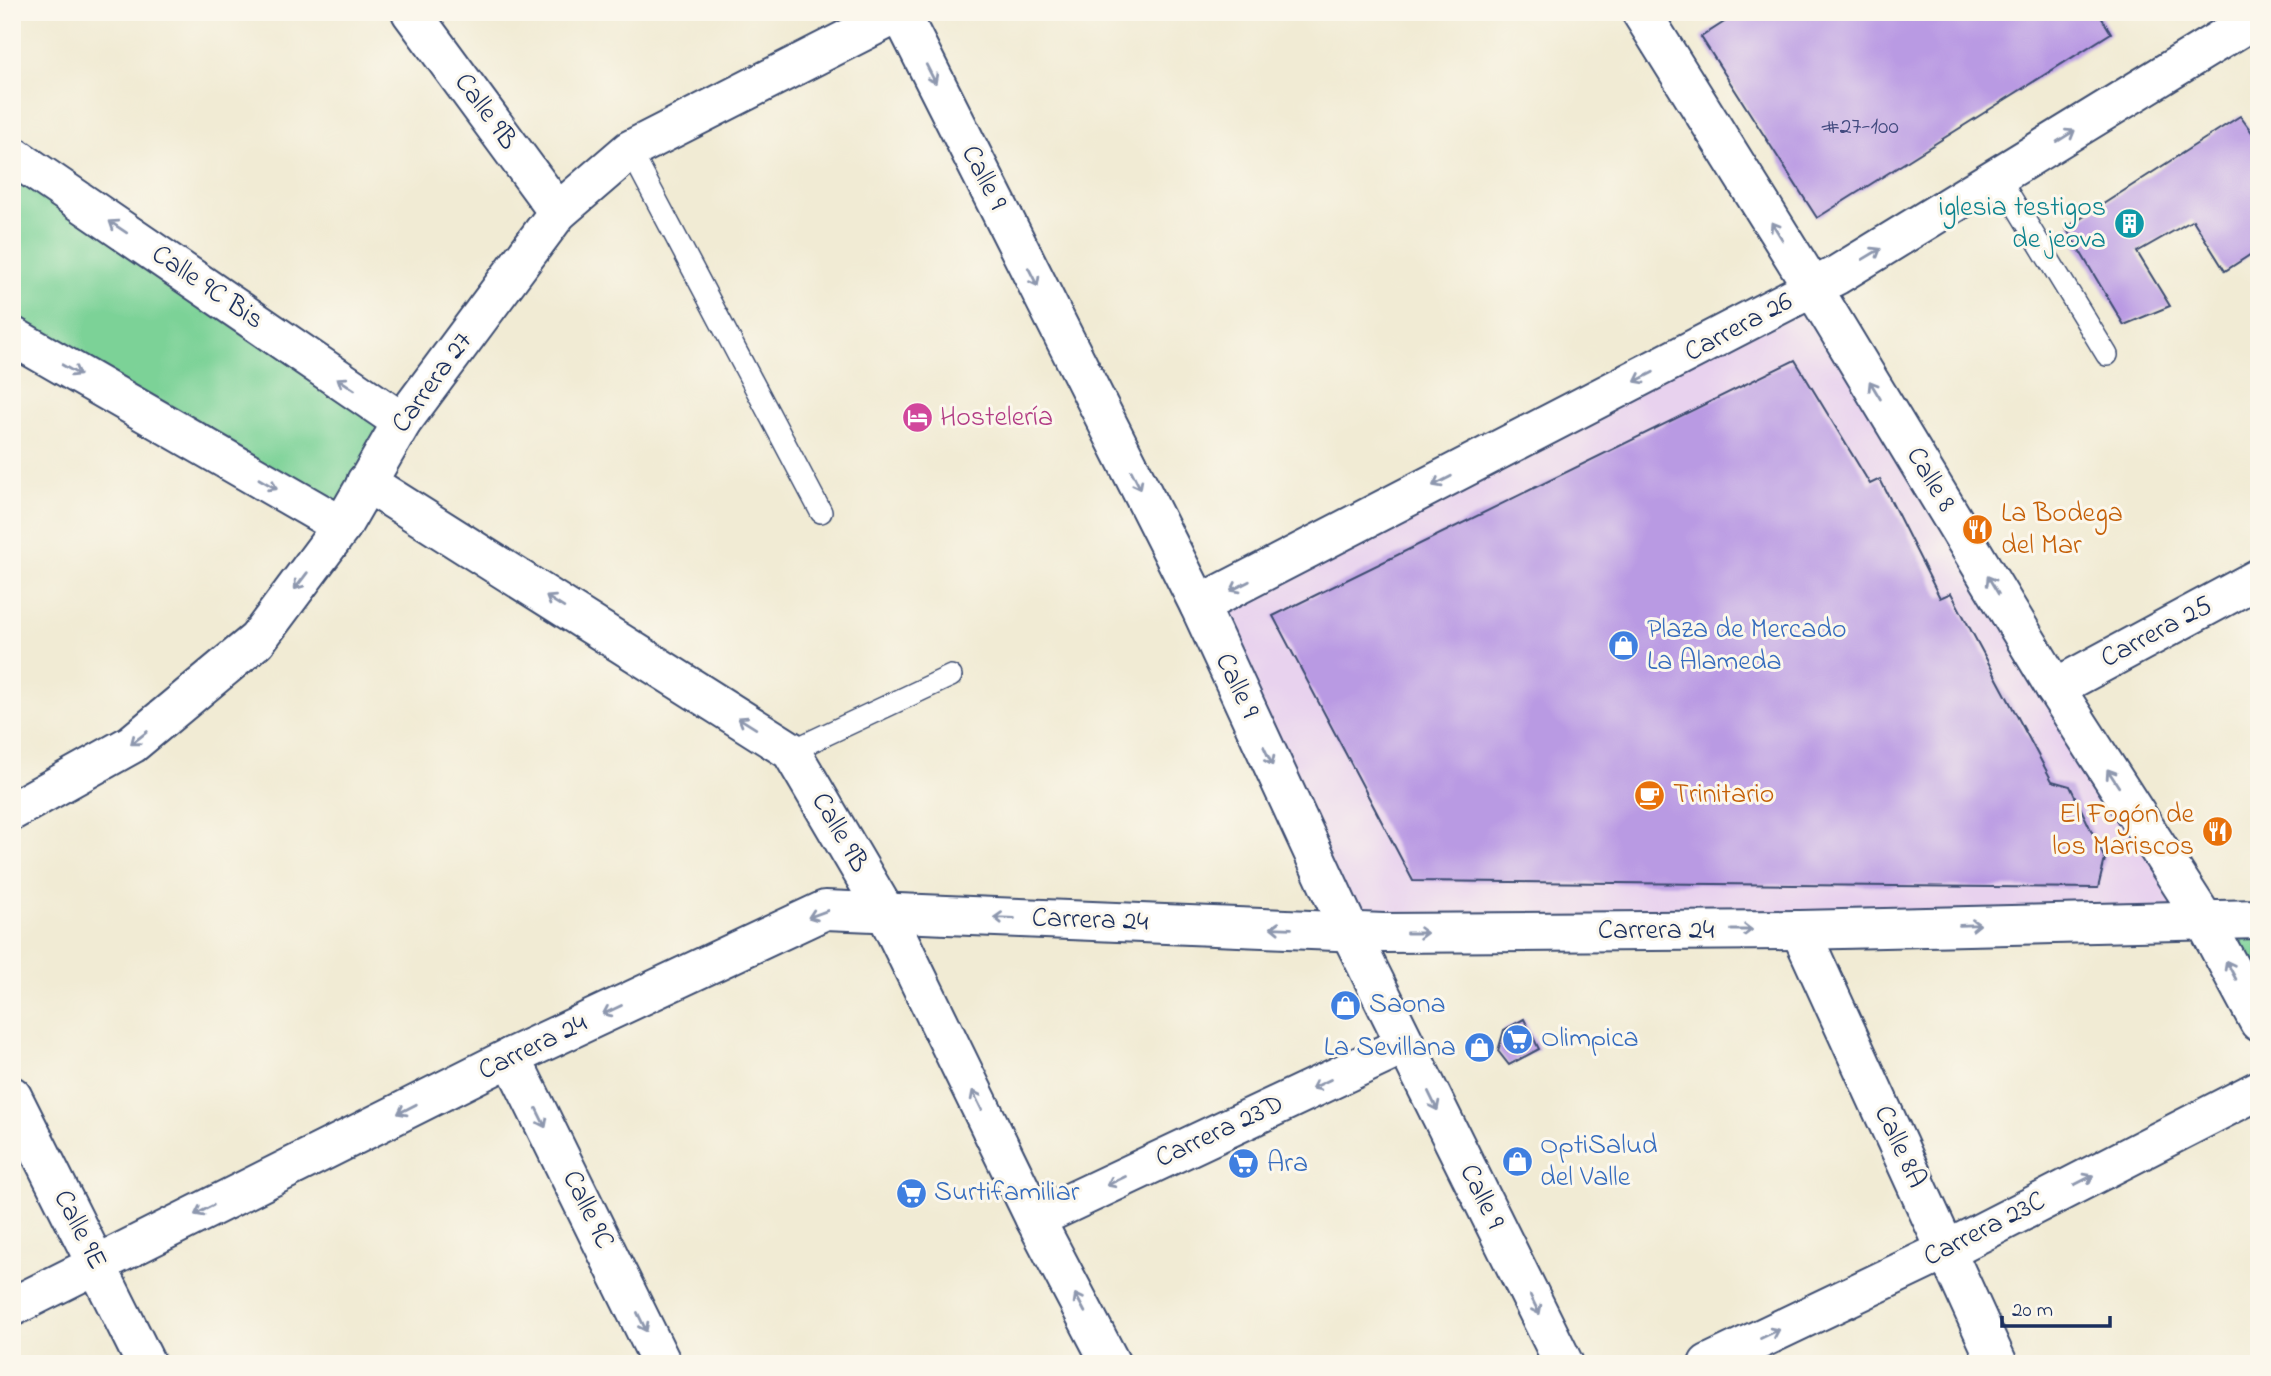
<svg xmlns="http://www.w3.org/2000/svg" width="2271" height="1376" font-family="'Indie Flower',sans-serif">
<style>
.built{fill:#e8d2ee}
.green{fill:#7bd297;stroke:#4b807a;stroke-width:2}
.building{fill:#b99ae3}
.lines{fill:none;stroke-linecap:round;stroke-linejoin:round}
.lane-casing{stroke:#3b4b70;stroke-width:24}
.street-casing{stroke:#3b4b70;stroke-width:42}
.secondary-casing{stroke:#3b4b70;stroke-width:42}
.lane{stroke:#fff;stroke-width:21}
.street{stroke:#fff;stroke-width:38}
.secondary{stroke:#fff;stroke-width:38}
.oneway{stroke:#8d97ae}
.labels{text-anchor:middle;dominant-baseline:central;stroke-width:6;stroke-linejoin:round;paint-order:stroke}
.number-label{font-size:24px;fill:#424a7f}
.street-label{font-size:28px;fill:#1b2f5e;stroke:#fbf7ec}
.culture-label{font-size:28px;fill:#0d838f;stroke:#fbf7ec;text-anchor:end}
.hotel-label{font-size:28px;fill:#b23c85;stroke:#fbf7ec;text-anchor:start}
.food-label{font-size:28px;fill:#c56008;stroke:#fbf7ec;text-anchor:start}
.shop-label{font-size:28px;fill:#366cbe;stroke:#fbf7ec;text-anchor:start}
</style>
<rect width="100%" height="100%" fill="#fbf7ec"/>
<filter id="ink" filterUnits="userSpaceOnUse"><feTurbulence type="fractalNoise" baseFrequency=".0143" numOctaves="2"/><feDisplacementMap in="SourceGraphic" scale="14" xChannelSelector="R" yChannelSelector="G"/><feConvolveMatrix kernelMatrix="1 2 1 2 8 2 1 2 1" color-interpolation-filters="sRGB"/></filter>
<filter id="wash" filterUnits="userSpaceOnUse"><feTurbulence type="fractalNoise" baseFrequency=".00686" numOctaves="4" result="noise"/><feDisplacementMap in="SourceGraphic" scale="28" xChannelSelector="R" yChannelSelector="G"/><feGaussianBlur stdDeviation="1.57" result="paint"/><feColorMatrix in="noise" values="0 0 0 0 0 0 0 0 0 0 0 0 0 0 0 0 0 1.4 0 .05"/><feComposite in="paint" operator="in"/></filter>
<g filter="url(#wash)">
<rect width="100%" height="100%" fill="#f1ebd4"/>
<path class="built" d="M 1813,288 L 2203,918 L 1349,930 L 1199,605 Z"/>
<g class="green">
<path d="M 12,155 L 402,422 L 342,526 L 12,336 Z"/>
<path d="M 2203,918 L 2259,919 L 2259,1022 Z"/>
</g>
<g id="blocks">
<g class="building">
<path d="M 1740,12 L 2098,12 L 2111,33 L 1817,218 L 1701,37 Z"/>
<path d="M 2240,116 L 2259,142 L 2259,249 L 2225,271 L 2193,220 L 2137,252 L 2170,306 L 2124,325 L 2066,228 Z"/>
<path d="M 1795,360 L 1870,484 L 1880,479 L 1940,598 L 1951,593 L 2052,781 L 2070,786 L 2105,859 L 2098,888 L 1413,881 L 1273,616 Z"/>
<path d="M 1524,1019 L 1539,1049 L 1509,1065 L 1498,1051 L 1504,1030 Z"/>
</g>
</g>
</g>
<g filter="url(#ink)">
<use href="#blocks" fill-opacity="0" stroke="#3b4b70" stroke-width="2"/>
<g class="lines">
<defs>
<g id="lane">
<path d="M 630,150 L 821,512"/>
<path d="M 1999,178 L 2107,355"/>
<path d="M 791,751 L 951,676"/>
</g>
<g id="street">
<path d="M 411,12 L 558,212"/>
<path d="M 12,155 L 402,422"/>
<path d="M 12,336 L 342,526"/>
<path d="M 366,482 L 791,751 L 886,913 L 1035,1219 L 1111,1364"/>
<path d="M 1199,605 L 1837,275 L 2259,16"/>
<path d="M 2055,688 L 2259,578"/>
<path d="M 12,811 L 132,744 L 257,640 L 342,526 L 402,422 L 558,212 L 630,150 L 901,12"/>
<path d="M 1800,930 L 1998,1364"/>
<path d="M 511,1057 L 662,1364"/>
<path d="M 12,1096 L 146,1364"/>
<path d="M 1035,1219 L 1405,1045"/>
<path d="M 12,1307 L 511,1057 L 825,910 L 1384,933 L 1800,930 L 2259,919"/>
<path d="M 1708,1364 L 1947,1250 L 2259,1090"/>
</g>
<g id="secondary">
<path d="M 900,12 L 1199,605 L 1349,930 L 1564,1364"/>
<path d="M 1641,12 L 1813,288 L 2055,688 L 2203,918 L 2259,1022"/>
</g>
</defs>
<use href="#lane" class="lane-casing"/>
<use href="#street" class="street-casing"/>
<use href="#secondary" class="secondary-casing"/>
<use href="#lane" class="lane"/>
<use href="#street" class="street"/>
<use href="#secondary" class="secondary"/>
</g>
<defs><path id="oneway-shaft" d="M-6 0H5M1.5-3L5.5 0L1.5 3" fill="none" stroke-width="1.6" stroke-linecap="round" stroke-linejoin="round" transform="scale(1.75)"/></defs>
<g class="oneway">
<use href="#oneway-shaft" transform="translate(931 74) rotate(63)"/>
<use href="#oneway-shaft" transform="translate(2066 136) rotate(-32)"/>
<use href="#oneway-shaft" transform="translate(118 227) rotate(-146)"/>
<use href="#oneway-shaft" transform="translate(1777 231) rotate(-122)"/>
<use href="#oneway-shaft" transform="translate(1872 254) rotate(-31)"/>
<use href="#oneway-shaft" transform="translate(1033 277) rotate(63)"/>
<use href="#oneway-shaft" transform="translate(71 370) rotate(30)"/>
<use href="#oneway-shaft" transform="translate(1644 377) rotate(153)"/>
<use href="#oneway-shaft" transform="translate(346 384) rotate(-146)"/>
<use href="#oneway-shaft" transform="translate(1875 390) rotate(-121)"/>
<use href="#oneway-shaft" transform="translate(1136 480) rotate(63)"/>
<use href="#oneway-shaft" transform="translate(1442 481) rotate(153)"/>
<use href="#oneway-shaft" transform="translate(268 484) rotate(30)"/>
<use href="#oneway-shaft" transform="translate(301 581) rotate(127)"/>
<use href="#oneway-shaft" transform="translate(1993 585) rotate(-121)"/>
<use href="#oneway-shaft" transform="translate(1240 586) rotate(153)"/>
<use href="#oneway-shaft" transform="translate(555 602) rotate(-148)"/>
<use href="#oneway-shaft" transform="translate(747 723) rotate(-148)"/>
<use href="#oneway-shaft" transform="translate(139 738) rotate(142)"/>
<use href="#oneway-shaft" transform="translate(1268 756) rotate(65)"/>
<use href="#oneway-shaft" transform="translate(2113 778) rotate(-123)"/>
<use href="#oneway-shaft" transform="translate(818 914) rotate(160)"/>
<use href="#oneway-shaft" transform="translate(1004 918) rotate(-178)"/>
<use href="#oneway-shaft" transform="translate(1970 925) rotate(-2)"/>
<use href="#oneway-shaft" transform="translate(1281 928) rotate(-178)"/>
<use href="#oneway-shaft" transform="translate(1742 930)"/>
<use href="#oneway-shaft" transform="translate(1417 933)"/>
<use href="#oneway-shaft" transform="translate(2231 970) rotate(-118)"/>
<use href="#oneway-shaft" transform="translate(612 1010) rotate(155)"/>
<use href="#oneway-shaft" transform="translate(1321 1084) rotate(155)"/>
<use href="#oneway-shaft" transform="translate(977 1100) rotate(-116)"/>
<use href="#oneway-shaft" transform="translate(1433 1101) rotate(64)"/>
<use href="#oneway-shaft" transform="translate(407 1109) rotate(153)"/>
<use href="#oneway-shaft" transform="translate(541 1118) rotate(64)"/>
<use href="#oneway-shaft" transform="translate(2084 1180) rotate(-27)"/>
<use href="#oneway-shaft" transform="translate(1116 1181) rotate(155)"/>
<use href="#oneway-shaft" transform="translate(204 1210) rotate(153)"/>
<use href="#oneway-shaft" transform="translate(1080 1303) rotate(-118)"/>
<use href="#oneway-shaft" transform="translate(1535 1305) rotate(64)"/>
<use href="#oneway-shaft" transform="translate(642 1322) rotate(64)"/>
<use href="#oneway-shaft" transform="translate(1770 1334) rotate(-25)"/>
</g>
</g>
<defs>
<symbol id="building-disc" viewBox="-11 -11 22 22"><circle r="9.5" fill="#0f9aa8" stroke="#fbf7ec"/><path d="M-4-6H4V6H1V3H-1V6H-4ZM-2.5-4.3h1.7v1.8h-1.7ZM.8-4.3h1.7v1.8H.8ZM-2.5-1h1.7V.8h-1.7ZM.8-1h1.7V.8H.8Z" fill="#fff"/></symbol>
<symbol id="hotel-disc" viewBox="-11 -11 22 22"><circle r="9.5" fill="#d1479c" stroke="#fbf7ec"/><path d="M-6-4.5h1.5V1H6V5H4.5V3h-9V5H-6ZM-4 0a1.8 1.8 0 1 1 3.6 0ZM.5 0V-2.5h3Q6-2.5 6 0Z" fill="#fff"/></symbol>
<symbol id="restaurant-disc" viewBox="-11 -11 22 22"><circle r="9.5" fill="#e8710a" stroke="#fbf7ec"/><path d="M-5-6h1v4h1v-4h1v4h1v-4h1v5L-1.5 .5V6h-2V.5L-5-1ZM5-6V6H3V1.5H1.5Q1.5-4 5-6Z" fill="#fff"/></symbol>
<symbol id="shop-disc" viewBox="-11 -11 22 22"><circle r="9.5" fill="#3f7fe0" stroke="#fbf7ec"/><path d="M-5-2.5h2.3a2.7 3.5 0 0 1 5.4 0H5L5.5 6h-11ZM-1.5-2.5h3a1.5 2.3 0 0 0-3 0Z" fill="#fff"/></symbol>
<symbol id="cafe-disc" viewBox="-11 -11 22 22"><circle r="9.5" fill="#e8710a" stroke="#fbf7ec"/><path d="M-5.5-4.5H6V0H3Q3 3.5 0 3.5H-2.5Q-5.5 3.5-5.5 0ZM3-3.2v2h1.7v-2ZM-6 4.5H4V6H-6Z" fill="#fff"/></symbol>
<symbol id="supermarket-disc" viewBox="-11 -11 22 22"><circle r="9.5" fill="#3f7fe0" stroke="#fbf7ec"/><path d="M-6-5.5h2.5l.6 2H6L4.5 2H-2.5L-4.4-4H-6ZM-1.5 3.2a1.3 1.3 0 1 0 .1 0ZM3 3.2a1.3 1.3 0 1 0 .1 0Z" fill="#fff"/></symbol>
</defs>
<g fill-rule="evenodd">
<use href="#building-disc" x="2112" y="206" width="35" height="35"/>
<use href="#hotel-disc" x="900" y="400" width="35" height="35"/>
<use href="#restaurant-disc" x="1960" y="512" width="35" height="35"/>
<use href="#shop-disc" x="1606" y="628" width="35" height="35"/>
<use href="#cafe-disc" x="1632" y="778" width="35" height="35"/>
<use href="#restaurant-disc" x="2200" y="814" width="35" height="35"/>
<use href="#shop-disc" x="1328" y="988" width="35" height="35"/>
<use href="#supermarket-disc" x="1500" y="1022" width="35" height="35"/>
<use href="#shop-disc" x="1462" y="1030" width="35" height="35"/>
<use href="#shop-disc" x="1500" y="1144" width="35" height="35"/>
<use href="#supermarket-disc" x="1226" y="1146" width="35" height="35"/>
<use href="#supermarket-disc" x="894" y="1176" width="35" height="35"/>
</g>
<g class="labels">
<g class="number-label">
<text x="1860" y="127">#27-100</text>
</g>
<g class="street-label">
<text transform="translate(485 112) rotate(54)">Calle 9B</text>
<text transform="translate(983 178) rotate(63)">Calle 9</text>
<text transform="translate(207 288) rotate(34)">Calle 9C Bis</text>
<text transform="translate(1739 328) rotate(-28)">Carrera 26</text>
<text transform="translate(433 383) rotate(-54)">Carrera 27</text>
<text transform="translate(1930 480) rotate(59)">Calle 8</text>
<text transform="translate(2157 633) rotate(-28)">Carrera 25</text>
<text transform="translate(1236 686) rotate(65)">Calle 9</text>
<text transform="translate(839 833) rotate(60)">Calle 9B</text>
<text transform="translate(1090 921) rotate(2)">Carrera 24</text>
<text x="1656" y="931">Carrera 24</text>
<text transform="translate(533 1048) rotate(-26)">Carrera 24</text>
<text transform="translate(1220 1132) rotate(-25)">Carrera 23D</text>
<text transform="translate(1899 1147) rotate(65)">Calle 8A</text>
<text transform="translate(1481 1197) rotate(64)">Calle 9</text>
<text transform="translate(587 1210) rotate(64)">Calle 9C</text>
<text transform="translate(79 1230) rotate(63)">Calle 9E</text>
<text transform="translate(1985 1230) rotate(-27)">Carrera 23C</text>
</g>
<g class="culture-label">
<text x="2106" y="208">iglesia testigos<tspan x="2106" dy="32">de jeova</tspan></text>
</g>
<g class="hotel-label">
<text x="940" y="418">Hostelería</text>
</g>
<g class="food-label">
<text x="2001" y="514">La Bodega<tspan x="2001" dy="32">del Mar</tspan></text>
<text x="1673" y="795">Trinitario</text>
<text x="2194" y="815" text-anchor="end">El Fogón de<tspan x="2194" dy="32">los Mariscos</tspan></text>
</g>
<g class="shop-label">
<text x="1647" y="630">Plaza de Mercado<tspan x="1647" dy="32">La Alameda</tspan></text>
<text x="1369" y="1005">Saona</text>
<text x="1541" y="1039">Olimpica</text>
<text x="1456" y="1048" text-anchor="end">La Sevillana</text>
<text x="1540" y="1146">OptiSalud<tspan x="1540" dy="32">del Valle</tspan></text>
<text x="1267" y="1164">Ara</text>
<text x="934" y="1193">Surtifamiliar</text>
</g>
</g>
<rect width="2271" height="1376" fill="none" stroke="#fbf7ec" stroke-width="42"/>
<path d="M2002 1316v10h108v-10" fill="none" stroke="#1b2f5e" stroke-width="3.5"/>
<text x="2012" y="1316" font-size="21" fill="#1b2f5e" stroke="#fbf7ec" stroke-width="5" paint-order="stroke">20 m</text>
</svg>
